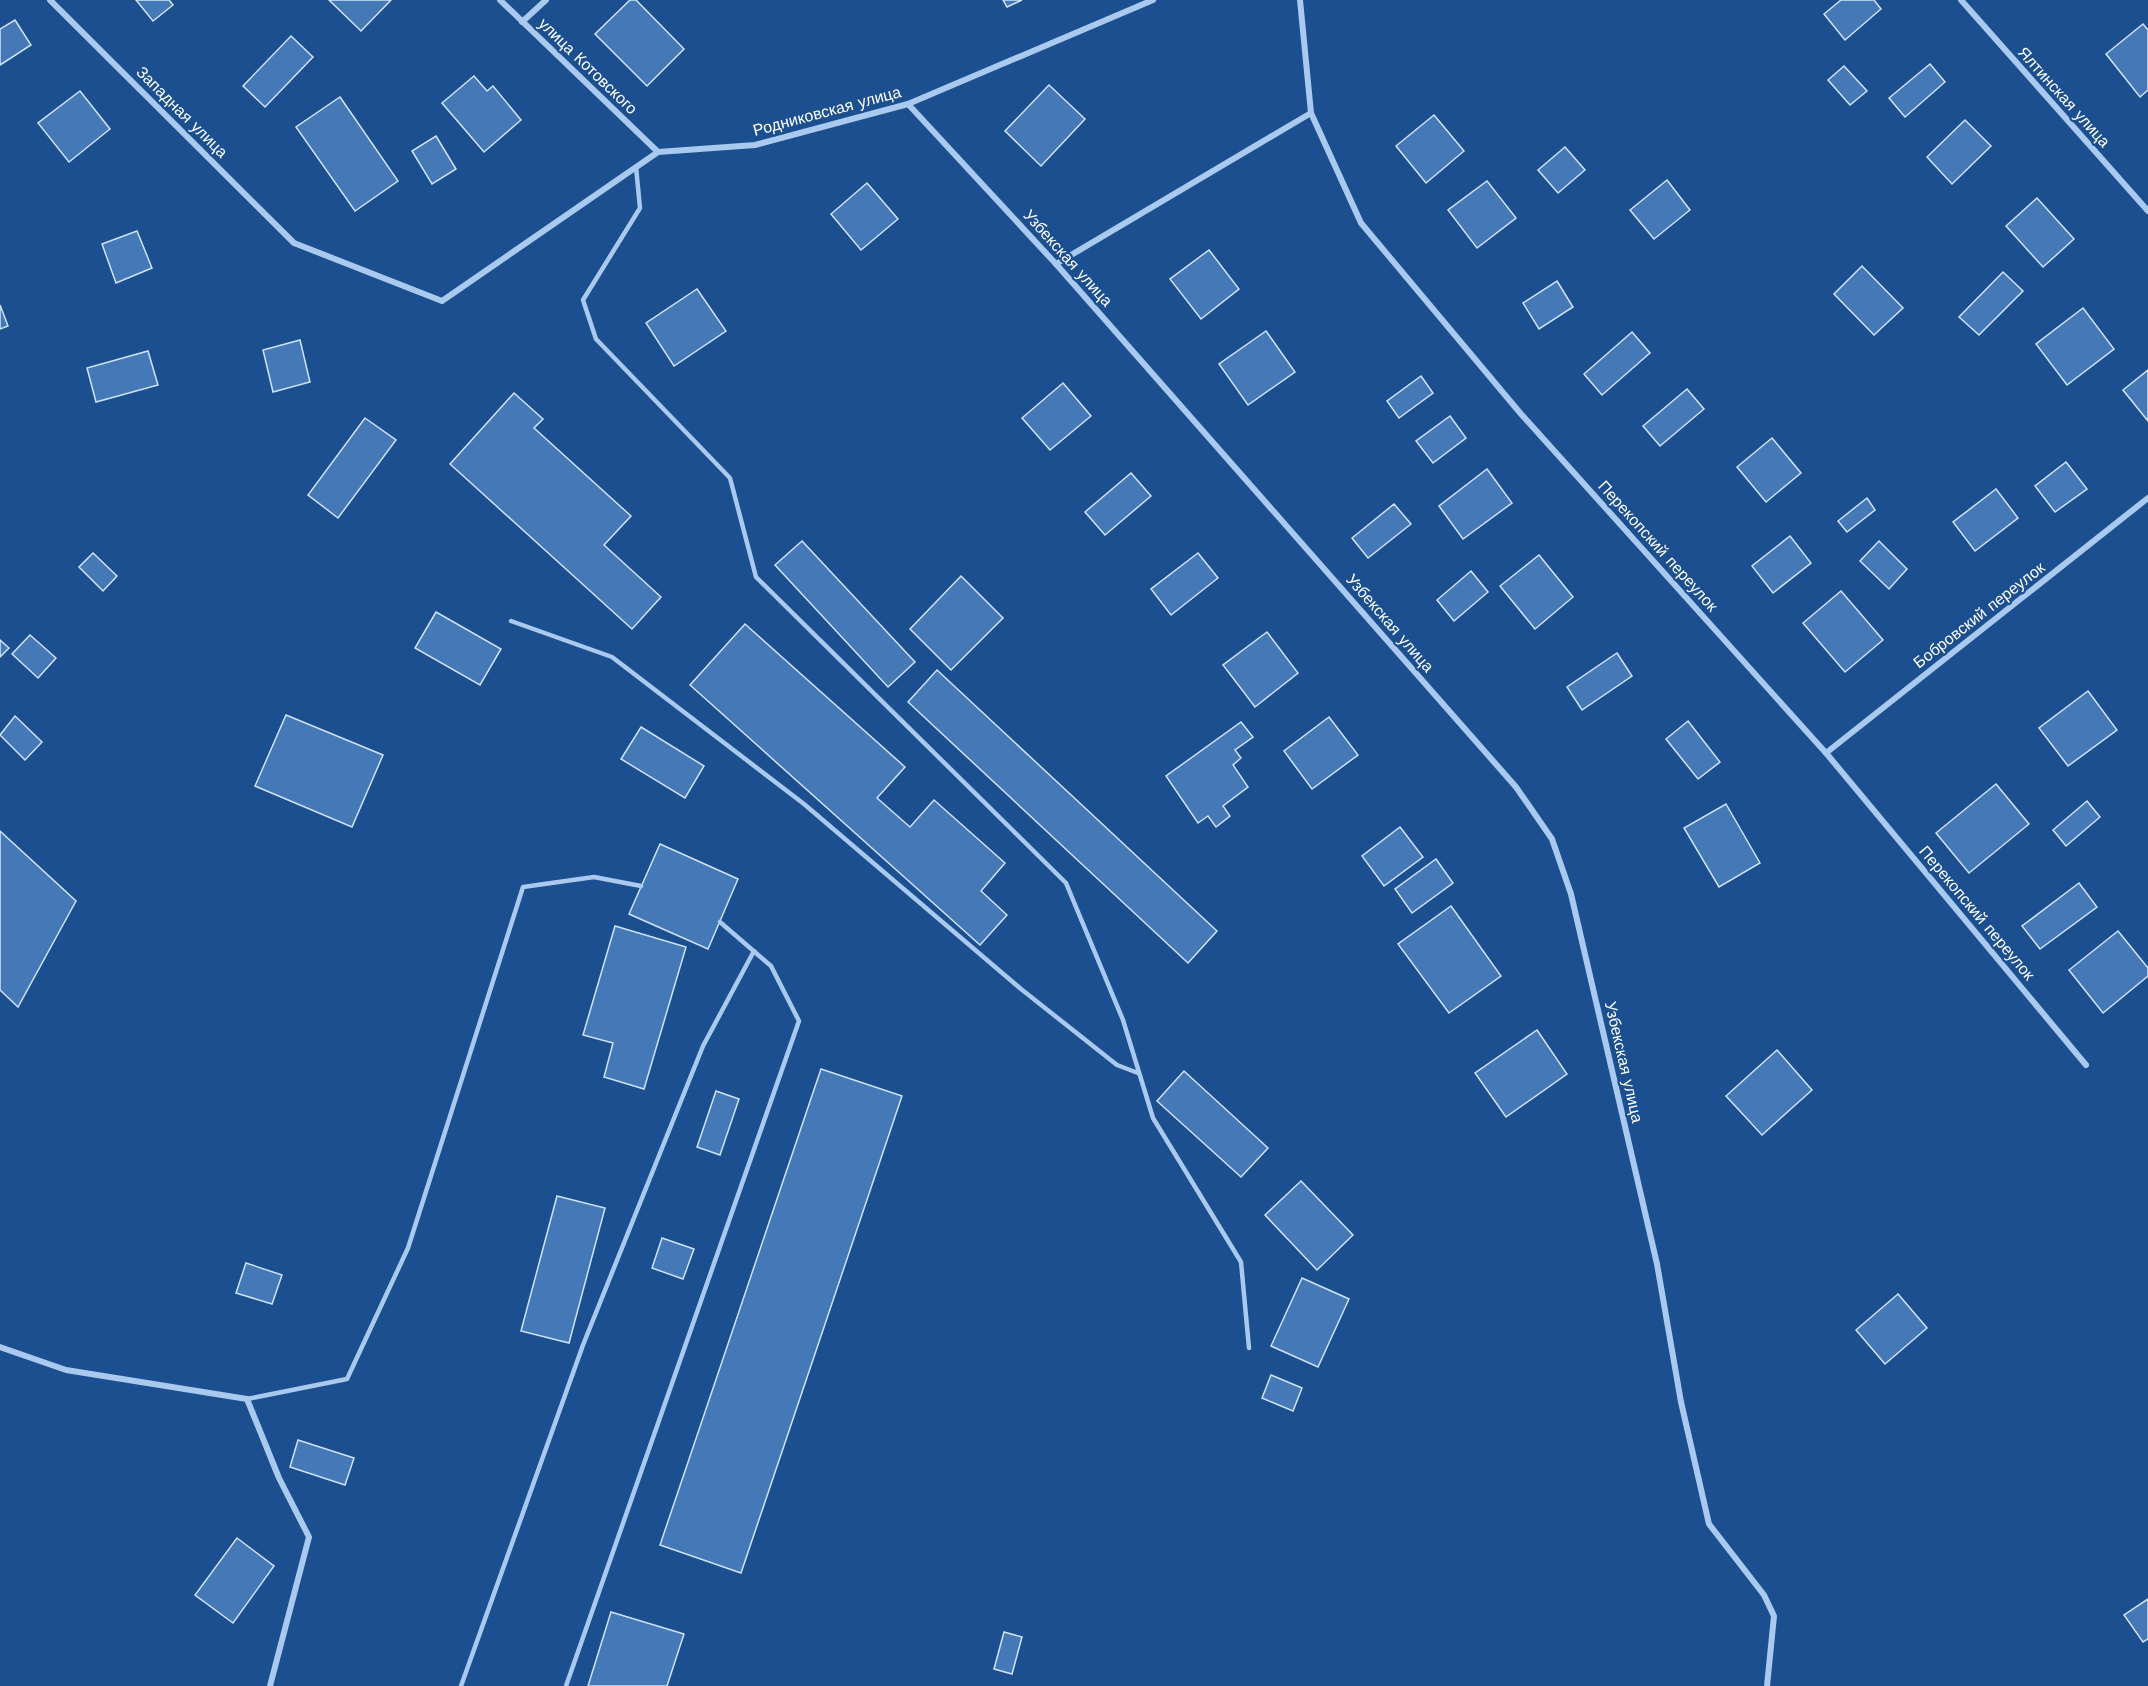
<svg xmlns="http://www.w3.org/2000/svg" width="2148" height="1686" font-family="'Work Sans',sans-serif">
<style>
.building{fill:#4478b7;stroke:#cfe3fa;stroke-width:1.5}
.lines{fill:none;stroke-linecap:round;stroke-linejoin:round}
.service{stroke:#a9c9ee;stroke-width:4.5}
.minor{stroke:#a9c9ee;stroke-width:6}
.labels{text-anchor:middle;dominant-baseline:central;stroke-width:4.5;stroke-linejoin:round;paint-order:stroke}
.street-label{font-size:16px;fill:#fff;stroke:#1b4f8f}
</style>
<rect width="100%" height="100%" fill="#1b4f8f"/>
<g class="building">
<path d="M 136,0 L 169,0 L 173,5 L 153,21 Z"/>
<path d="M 329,0 L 391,0 L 361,31 Z"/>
<path d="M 630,0 L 636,0 L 684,49 L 647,86 L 595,34 Z"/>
<path d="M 1003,0 L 1022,0 L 1007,7 Z"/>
<path d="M 1841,0 L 1874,0 L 1881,9 L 1845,40 L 1824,14 Z"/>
<path d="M 15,20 L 31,45 L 0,65 L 0,29 Z"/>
<path d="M 2143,24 L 2148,30 L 2148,90 L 2140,97 L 2106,54 Z"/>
<path d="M 291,36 L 313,57 L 265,107 L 243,86 Z"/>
<path d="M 1930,64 L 1945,82 L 1905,117 L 1889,98 Z"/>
<path d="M 1844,66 L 1867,91 L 1850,105 L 1828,80 Z"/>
<path d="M 474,76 L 487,91 L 493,86 L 521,120 L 484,152 L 442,103 Z"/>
<path d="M 1049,85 L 1085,119 L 1041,166 L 1005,131 Z"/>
<path d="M 80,91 L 110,129 L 69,162 L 38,123 Z"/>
<path d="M 340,97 L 398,181 L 355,211 L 296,127 Z"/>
<path d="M 1434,115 L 1464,151 L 1426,183 L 1396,146 Z"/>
<path d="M 1965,120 L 1991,146 L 1952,184 L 1927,157 Z"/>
<path d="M 436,136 L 456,169 L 432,184 L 412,151 Z"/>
<path d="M 1565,147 L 1585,170 L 1558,193 L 1538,170 Z"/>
<path d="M 1667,180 L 1690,210 L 1654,239 L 1630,210 Z"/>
<path d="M 1487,181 L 1516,218 L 1477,248 L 1448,210 Z"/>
<path d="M 867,183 L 898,219 L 861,250 L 831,214 Z"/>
<path d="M 2037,198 L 2074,239 L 2043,267 L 2006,226 Z"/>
<path d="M 137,231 L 152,268 L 116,283 L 102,244 Z"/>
<path d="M 1209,250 L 1239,289 L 1201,319 L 1170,279 Z"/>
<path d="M 1862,266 L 1903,308 L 1874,335 L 1834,294 Z"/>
<path d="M 2003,272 L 2023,291 L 1979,335 L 1959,317 Z"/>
<path d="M 1557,281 L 1573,307 L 1539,329 L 1523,303 Z"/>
<path d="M 697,289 L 726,331 L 674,366 L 646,323 Z"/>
<path d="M 0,305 L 8,326 L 0,329 Z"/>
<path d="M 2083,308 L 2114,349 L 2067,385 L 2036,344 Z"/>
<path d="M 1266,331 L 1295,372 L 1248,405 L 1219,364 Z"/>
<path d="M 1632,332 L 1650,353 L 1602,395 L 1584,374 Z"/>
<path d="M 300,340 L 310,382 L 273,392 L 263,350 Z"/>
<path d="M 148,351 L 158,385 L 96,402 L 87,368 Z"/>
<path d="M 2148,370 L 2148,421 L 2123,390 Z"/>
<path d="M 1421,376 L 1433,393 L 1399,418 L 1387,401 Z"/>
<path d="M 1063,383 L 1091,416 L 1050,450 L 1022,418 Z"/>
<path d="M 1687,389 L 1704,409 L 1660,446 L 1643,426 Z"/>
<path d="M 514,393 L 543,419 L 534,428 L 631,516 L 604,545 L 661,597 L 632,629 L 450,464 Z"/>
<path d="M 1450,416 L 1466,438 L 1433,463 L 1416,441 Z"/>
<path d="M 365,418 L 396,440 L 338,518 L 308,495 Z"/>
<path d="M 1772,438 L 1801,473 L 1766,502 L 1737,467 Z"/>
<path d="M 2066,462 L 2087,489 L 2055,512 L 2035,486 Z"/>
<path d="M 1487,469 L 1512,503 L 1463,539 L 1439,506 Z"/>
<path d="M 1131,473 L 1151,496 L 1105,535 L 1085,512 Z"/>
<path d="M 1996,489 L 2018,518 L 1975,551 L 1953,522 Z"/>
<path d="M 1867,498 L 1875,510 L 1847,532 L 1838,521 Z"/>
<path d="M 1394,504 L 1411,524 L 1368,558 L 1352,538 Z"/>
<path d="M 1790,536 L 1811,563 L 1773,593 L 1752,566 Z"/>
<path d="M 802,541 L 915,662 L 888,687 L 775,565 Z"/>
<path d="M 1879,541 L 1907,569 L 1889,589 L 1860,561 Z"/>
<path d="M 93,553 L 117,576 L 103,591 L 79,567 Z"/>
<path d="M 1198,553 L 1218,578 L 1171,615 L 1151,589 Z"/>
<path d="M 1539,555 L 1573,597 L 1535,629 L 1500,586 Z"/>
<path d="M 1471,571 L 1488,592 L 1454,621 L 1437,600 Z"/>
<path d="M 961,576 L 1003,618 L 951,670 L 910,629 Z"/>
<path d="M 1841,591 L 1883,640 L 1845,672 L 1803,623 Z"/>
<path d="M 436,612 L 501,649 L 480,685 L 415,648 Z"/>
<path d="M 745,624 L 905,767 L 877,798 L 910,827 L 934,800 L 1005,863 L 981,891 L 1007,915 L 980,945 L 690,685 Z"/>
<path d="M 1267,632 L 1298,673 L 1255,707 L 1223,665 Z"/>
<path d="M 30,635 L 56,658 L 38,678 L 12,654 Z"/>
<path d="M 0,640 L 9,648 L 0,657 Z"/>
<path d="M 1617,653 L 1632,676 L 1582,710 L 1567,687 Z"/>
<path d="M 937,670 L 1217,931 L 1188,963 L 908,702 Z"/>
<path d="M 2088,691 L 2117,730 L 2068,766 L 2039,728 Z"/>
<path d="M 286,715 L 383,755 L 352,827 L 255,786 Z"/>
<path d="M 15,716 L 42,742 L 25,760 L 0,735 Z"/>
<path d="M 1329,717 L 1358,755 L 1312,789 L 1284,751 Z"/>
<path d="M 1688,721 L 1720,762 L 1698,779 L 1666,739 Z"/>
<path d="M 1241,722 L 1253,737 L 1235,750 L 1241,758 L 1233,765 L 1248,787 L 1223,806 L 1230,816 L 1216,827 L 1208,816 L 1198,823 L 1166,776 Z"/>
<path d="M 641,727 L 704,766 L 685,798 L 621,759 Z"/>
<path d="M 1996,784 L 2029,824 L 1969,873 L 1936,833 Z"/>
<path d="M 2087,801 L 2100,817 L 2066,846 L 2053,830 Z"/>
<path d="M 1726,804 L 1760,863 L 1719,887 L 1684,828 Z"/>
<path d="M 1400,827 L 1423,857 L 1384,886 L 1362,856 Z"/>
<path d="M 0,831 L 76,901 L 18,1007 L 0,990 Z"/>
<path d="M 660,844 L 738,879 L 708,949 L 629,914 Z"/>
<path d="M 1436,859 L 1453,883 L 1412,913 L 1395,889 Z"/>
<path d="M 2079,883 L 2097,907 L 2040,949 L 2022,926 Z"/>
<path d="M 1451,906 L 1501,976 L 1449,1013 L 1398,944 Z"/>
<path d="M 615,926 L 686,947 L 644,1089 L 604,1077 L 613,1043 L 583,1035 Z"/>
<path d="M 2118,931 L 2148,968 L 2148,976 L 2103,1013 L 2069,970 Z"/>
<path d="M 1537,1030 L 1567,1074 L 1506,1117 L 1475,1073 Z"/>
<path d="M 1777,1050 L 1812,1090 L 1762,1135 L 1726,1096 Z"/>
<path d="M 821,1069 L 902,1096 L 741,1573 L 660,1545 Z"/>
<path d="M 1184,1071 L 1268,1148 L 1241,1177 L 1157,1101 Z"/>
<path d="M 716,1091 L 739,1099 L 720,1155 L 697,1147 Z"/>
<path d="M 1301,1181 L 1353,1235 L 1317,1270 L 1265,1215 Z"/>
<path d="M 557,1196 L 605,1208 L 569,1343 L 521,1331 Z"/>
<path d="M 662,1238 L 694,1249 L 683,1279 L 652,1268 Z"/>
<path d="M 246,1263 L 282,1275 L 272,1304 L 236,1293 Z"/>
<path d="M 1302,1278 L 1349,1299 L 1318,1367 L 1271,1346 Z"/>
<path d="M 1898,1294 L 1927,1328 L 1885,1364 L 1856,1330 Z"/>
<path d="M 1271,1375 L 1302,1388 L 1293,1411 L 1262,1398 Z"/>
<path d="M 298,1440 L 354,1458 L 345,1485 L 290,1467 Z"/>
<path d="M 237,1538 L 274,1566 L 233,1623 L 195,1595 Z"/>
<path d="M 2148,1599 L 2148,1639 L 2143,1642 L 2124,1615 Z"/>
<path d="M 611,1612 L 684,1634 L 667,1686 L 588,1686 Z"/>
<path d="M 1004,1632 L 1022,1637 L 1012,1674 L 994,1669 Z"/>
</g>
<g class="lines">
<g class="service">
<path d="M 636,167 L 640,208 L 583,300 L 596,339 L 730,478 L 756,577 L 1066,883 L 1123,1020 L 1153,1118 L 1241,1262 L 1249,1348"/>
<path d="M 511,621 L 612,657 L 804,804 L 1021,989 L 1117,1065 L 1138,1073"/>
<path d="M 247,1399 L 347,1379 L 408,1248 L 523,887 L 594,877 L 641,886"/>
<path d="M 461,1686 L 583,1345 L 703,1046 L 754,951"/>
<path d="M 566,1686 L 799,1021 L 771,966 L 720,922"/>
</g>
<g class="minor">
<path d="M 50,0 L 294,243 L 442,301 L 658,152 L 755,145 L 908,104 L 1153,0"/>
<path d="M 500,0 L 658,152"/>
<path d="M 1300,0 L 1311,113 L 1361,223 L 1521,414 L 1826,753 L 2086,1065"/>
<path d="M 1961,0 L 2148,211"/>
<path d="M 522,22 L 546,0"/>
<path d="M 908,104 L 1056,264 L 1516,787 L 1552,839 L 1571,894 L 1657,1264 L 1681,1402 L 1709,1524 L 1764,1595 L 1774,1616 L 1767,1686"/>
<path d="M 1056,264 L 1311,113"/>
<path d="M 1826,753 L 2148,498"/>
<path d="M 0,1347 L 66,1370 L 247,1399 L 279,1478 L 309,1537 L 270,1686"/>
</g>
</g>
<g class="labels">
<g class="street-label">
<text transform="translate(588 66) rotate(44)">улица Котовского</text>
<text transform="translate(2064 97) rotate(48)">Ялтинская улица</text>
<text transform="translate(827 111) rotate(-15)">Родниковская улица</text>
<text transform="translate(182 112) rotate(45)">Западная улица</text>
<text transform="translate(1068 258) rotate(48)">Узбекская улица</text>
<text transform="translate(1658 546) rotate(48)">Перекопский переулок</text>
<text transform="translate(1979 615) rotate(-38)">Бобровский переулок</text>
<text transform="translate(1390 623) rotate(49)">Узбекская улица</text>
<text transform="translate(1977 913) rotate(50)">Перекопский переулок</text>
<text transform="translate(1624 1062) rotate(77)">Узбекская улица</text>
</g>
</g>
</svg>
